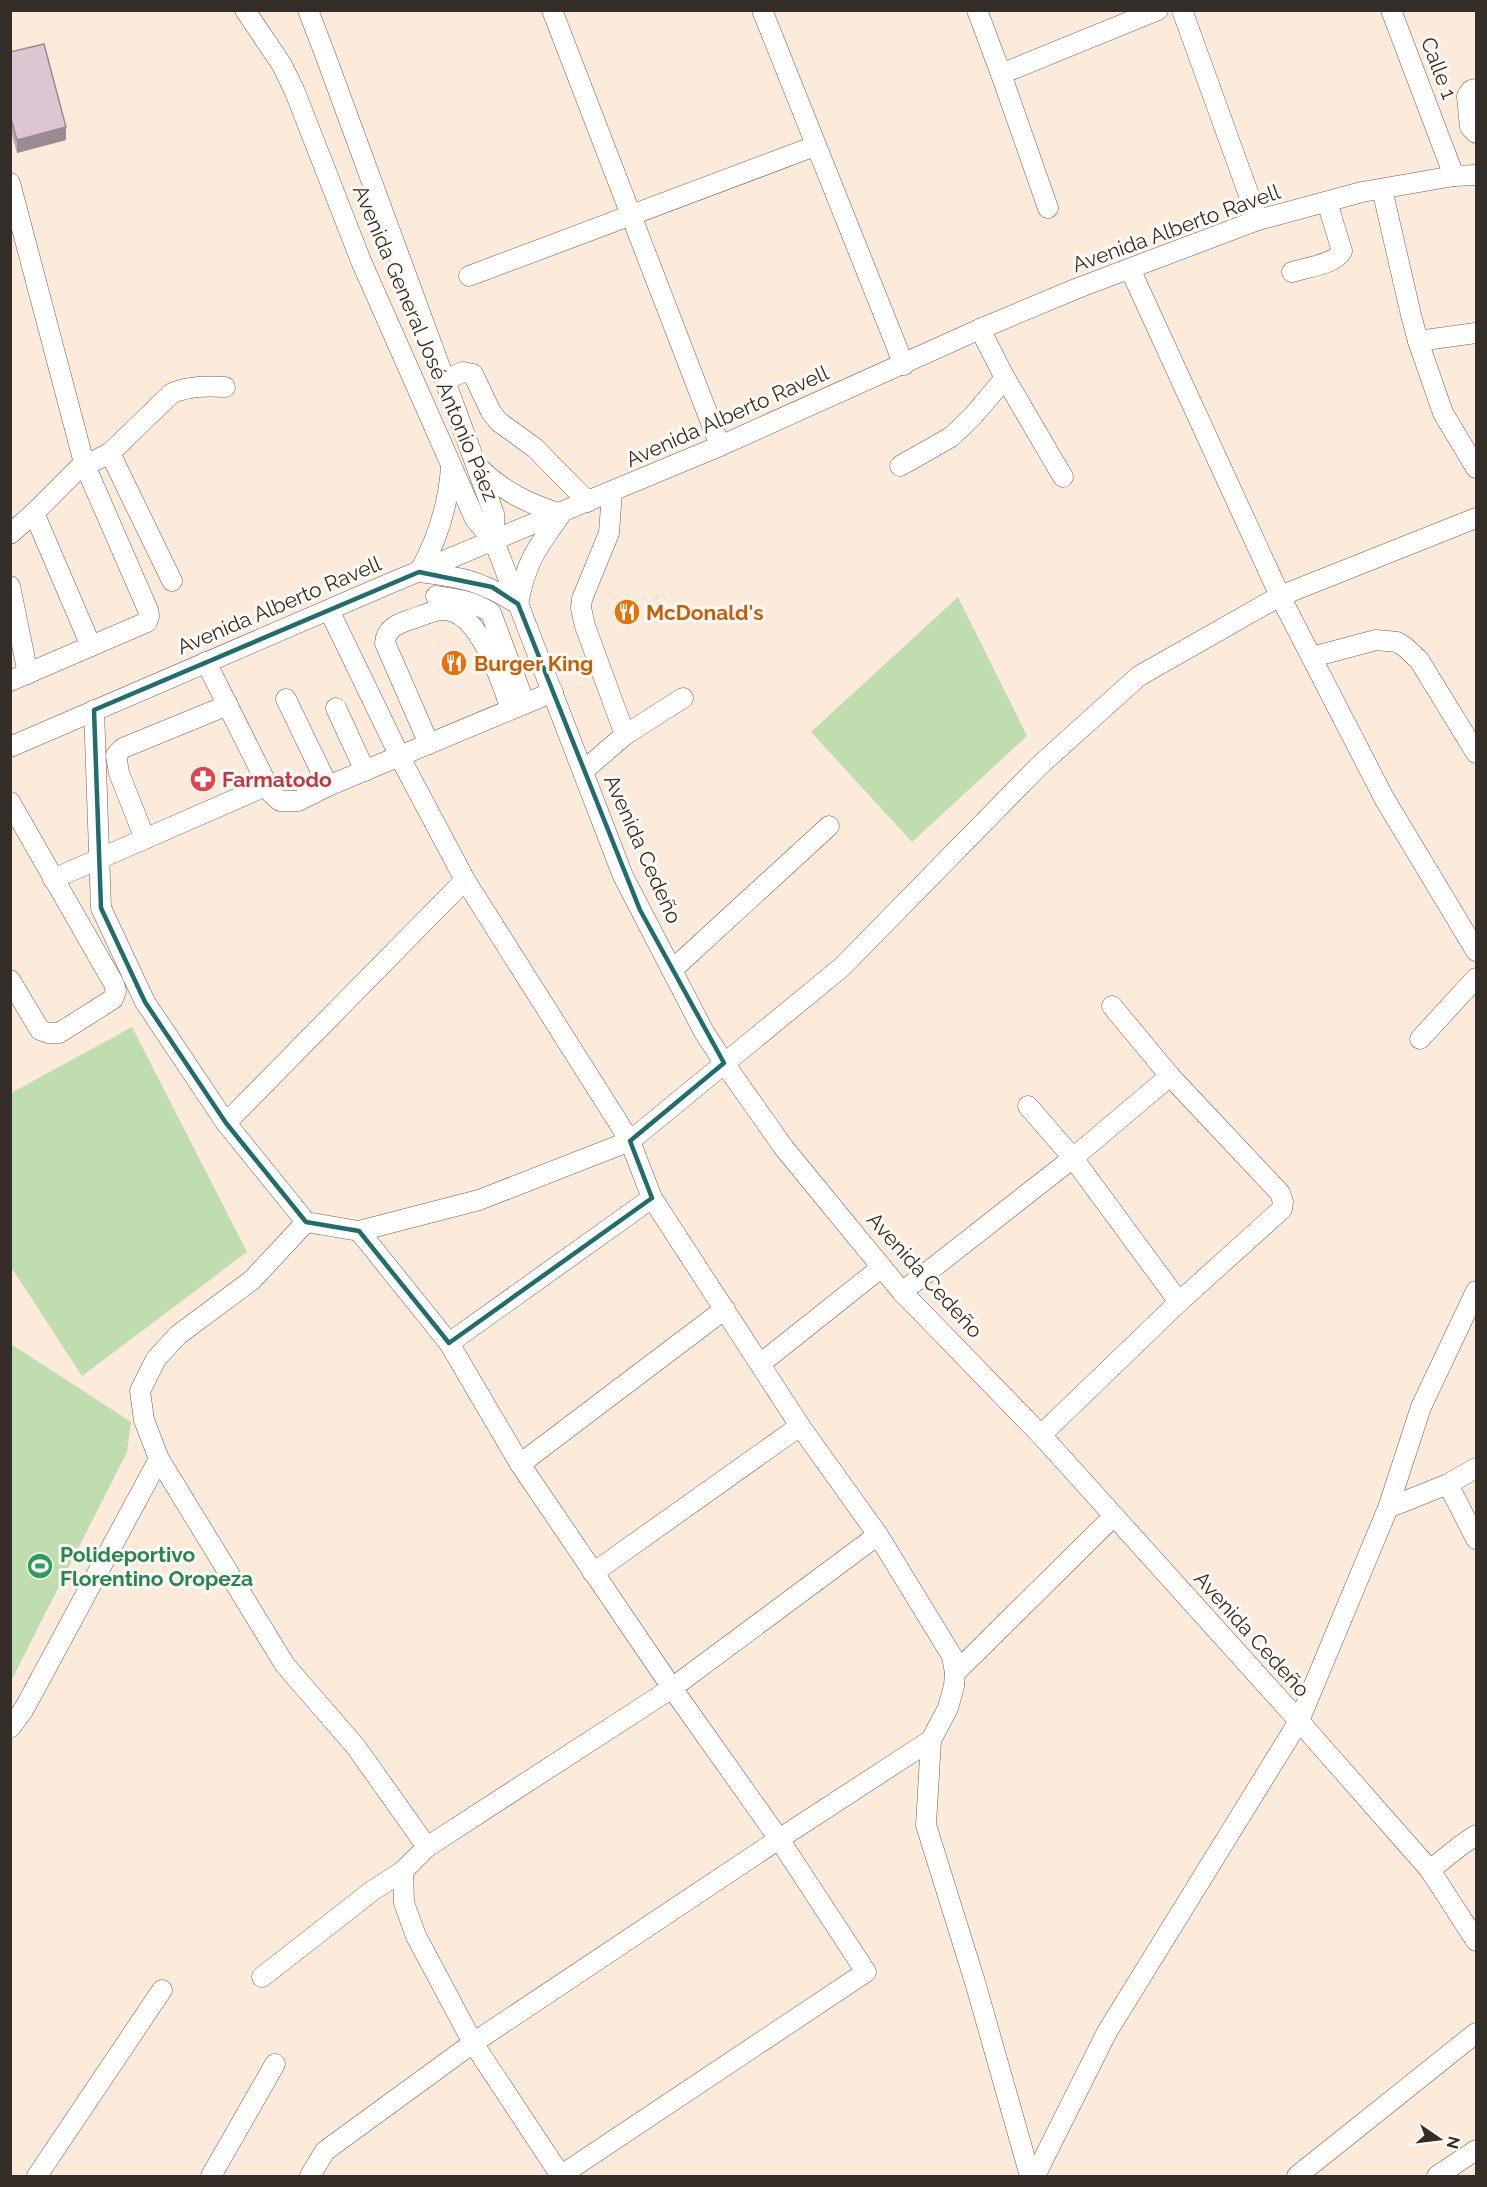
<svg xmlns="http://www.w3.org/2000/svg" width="1487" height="2187" font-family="Raleway,sans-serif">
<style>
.green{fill:#c0ddb0}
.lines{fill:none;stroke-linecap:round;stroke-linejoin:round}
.minor-casing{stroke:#706153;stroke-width:21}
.minor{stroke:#fff;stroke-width:20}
.wall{fill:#bdaab5}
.shaded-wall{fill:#9a8b93}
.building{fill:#dcc6d2;stroke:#9a8b93;stroke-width:1.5}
.marked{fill:none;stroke:#216d6b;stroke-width:4.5;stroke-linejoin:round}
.labels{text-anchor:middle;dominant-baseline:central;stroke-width:6;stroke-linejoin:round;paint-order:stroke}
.street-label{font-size:21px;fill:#352e28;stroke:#fefbf7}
.food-label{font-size:21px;font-weight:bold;fill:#c56008;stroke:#fefbf7;text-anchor:start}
.health-label{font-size:21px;font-weight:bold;fill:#be3a42;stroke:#fefbf7;text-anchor:start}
.leisure-label{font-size:21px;font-weight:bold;fill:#27864d;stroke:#fefbf7;text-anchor:start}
</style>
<rect width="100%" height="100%" fill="#fceada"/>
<g class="green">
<path d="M 958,597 L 1027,736 L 912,842 L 811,732 Z"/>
<path d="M 132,1027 L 247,1252 L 82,1376 L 11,1267 L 11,1093 Z"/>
<path d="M 11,1344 L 131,1422 L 127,1452 L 11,1681 Z"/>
</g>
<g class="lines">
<defs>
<g id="minor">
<path d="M 245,10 L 282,65 L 295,92 L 361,261 L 475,519 L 494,541"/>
<path d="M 308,10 L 326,57 L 494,514 L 494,541 L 623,876 L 704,1032 L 724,1063 L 784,1148 L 902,1292 L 1041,1435 L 1299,1721 L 1430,1870 L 1476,1941"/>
<path d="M 552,10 L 720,446"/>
<path d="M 762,10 L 904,365"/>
<path d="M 977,10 L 1001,74 L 1048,208"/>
<path d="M 1182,10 L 1258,220"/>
<path d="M 1391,10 L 1454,176"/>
<path d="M 1001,74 L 1158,10"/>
<path d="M 1476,89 L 1471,90 L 1467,96 L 1470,127 L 1476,133"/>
<path d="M 10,183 L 84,463 L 34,513 L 10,534"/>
<path d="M 1382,189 L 1411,315 L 1418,341 L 1443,413 L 1476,468"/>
<path d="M 1130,269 L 1280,596 L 1384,798 L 1476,951"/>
<path d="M 1292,272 C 1307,267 1334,265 1342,251 L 1327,202"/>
<path d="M 469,276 L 815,146"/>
<path d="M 1418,341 L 1476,333"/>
<path d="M 1005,378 L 1063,477"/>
<path d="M 445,380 L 463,372 L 473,374 L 491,412 L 499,422 L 535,448 L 588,502"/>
<path d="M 110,453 L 172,581"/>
<path d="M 900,466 L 951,437 L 973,416 L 1005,378 L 980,329"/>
<path d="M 451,468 C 448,506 438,539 419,572 C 462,577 481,581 518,604 C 526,561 537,548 561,514 C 529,504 502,491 478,467"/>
<path d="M 612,492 L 609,533 L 582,599 L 581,608 L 585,626 L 625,735 L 683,698"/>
<path d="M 34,513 L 91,646"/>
<path d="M 10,586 L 28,674"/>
<path d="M 436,596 C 457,599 474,601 491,613 L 525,704"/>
<path d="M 329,610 L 404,765 L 465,880 L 630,1141 L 652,1198 L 800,1426 L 878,1535 L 952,1656 L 955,1673 L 954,1686 L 948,1708 L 931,1740 L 926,1825 L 975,1982 L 1030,2176"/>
<path d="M 1312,657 L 1376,640 L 1397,642 L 1405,647 L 1419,660 L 1476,753"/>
<path d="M 206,662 L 272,794 L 280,801 L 298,801 L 328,786 L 286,699"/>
<path d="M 10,681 L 147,622 L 149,616 L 148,610 L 84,463 L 88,464 L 110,453 L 172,393 C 190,386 206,386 225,387"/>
<path d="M 336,708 L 365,771"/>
<path d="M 94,710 L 101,908 L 145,1002 L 226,1123 L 306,1222 L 359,1231 L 449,1343 L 520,1464 L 672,1688 L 779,1839 L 866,1972 L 560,2176"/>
<path d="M 429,744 L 385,643 C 386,629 397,624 409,620 C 420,617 434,609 445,610 C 480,612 501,682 511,709"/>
<path d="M 10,747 L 393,582 L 720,446 L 980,329 L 1078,288 L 1258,220 L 1362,192 L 1454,176 L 1476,175"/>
<path d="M 583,771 L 625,735"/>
<path d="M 328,786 L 553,692"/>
<path d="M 10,802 L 114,984 L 116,991 L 113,999 L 59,1033 L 48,1033 L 40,1030 L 10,980"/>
<path d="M 145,839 L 119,773 L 116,755 L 123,748 L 228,705"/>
<path d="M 53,879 L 268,785"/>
<path d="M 672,970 L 829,826"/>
<path d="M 1420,1039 L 1476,978"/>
<path d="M 1028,1106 L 1073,1158 L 1179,1302"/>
<path d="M 226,1123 L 465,880"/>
<path d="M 306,1222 L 252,1280 L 178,1335 L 156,1359 L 140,1391 L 144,1420 L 159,1459 L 285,1665 L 356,1747 L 427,1847 L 403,1871 L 404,1903 L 416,1936 L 473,2043 L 561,2176"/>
<path d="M 359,1231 L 479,1200 L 630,1141 L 842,967 L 1039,766 L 1139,676 L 1280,596 L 1476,518"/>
<path d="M 902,1292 L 1073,1158 L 1170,1076"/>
<path d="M 449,1343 L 652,1198"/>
<path d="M 760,1364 L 882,1267"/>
<path d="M 1041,1435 L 1179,1302 L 1282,1209 L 1283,1202 L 1280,1193 L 1170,1076 L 1112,1006"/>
<path d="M 520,1464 L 725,1309"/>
<path d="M 1448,1484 L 1476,1539"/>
<path d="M 1388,1508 L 1448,1484 L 1476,1468"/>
<path d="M 593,1573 L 800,1426"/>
<path d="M 955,1673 L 1113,1517"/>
<path d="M 10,1728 L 24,1709 L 159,1459"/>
<path d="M 427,1847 L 672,1688 L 878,1535"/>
<path d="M 1430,1870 L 1460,1846 L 1476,1835"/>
<path d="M 262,1977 L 372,1891 L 403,1871"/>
<path d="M 37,2176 L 162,1990"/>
<path d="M 211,2176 L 275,2064"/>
<path d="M 310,2176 L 325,2151 L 473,2043 L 779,1839 L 931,1740"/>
<path d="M 1035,2176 L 1107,2032 L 1299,1721 L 1388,1508 L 1421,1407 L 1476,1291"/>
<path d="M 1297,2176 L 1476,2033"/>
<path d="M 1437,2176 L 1476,2150"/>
</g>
</defs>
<use href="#minor" class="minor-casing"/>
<use href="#minor" class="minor"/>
</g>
<path class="wall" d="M 10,52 L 66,140 L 17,153 L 10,128 Z"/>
<path class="shaded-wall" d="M 66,127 L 66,140 L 17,153 L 17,140 Z"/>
<path class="building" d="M 44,44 L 66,127 L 17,140 L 10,115 L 10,52 Z"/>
<path class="marked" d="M 419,572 L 492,587 L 518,604 L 640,910 L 724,1063 L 630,1141 L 652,1198 L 449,1343 L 359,1231 L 306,1222 L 226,1123 L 145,1002 L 101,908 L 94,710 Z"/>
<defs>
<symbol id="restaurant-disc" viewBox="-11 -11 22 22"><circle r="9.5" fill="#e8710a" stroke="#fefbf7"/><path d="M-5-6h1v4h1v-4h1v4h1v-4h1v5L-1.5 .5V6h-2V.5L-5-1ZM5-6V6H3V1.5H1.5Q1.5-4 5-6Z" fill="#fff"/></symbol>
<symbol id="pharmacy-disc" viewBox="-11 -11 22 22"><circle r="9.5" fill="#e0444e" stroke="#fefbf7"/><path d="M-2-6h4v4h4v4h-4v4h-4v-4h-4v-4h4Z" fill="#fff"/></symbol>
<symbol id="stadium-disc" viewBox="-11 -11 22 22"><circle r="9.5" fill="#2e9e5b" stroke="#fefbf7"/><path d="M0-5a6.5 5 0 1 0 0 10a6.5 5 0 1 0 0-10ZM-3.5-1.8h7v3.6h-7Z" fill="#fff"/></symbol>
</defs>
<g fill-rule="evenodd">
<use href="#restaurant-disc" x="612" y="597" width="30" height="30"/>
<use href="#restaurant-disc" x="439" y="648" width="30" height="30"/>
<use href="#pharmacy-disc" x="188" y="764" width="30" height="30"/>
<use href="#stadium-disc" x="25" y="1551" width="30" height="30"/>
</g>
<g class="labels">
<g class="street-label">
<text transform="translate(1439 68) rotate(69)">Calle 1</text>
<text transform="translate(1176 228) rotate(-20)">Avenida Alberto Ravell</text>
<text transform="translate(426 343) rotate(67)">Avenida General José Antonio Páez</text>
<text transform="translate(727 416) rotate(-24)">Avenida Alberto Ravell</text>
<text transform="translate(279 605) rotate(-23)">Avenida Alberto Ravell</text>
<text transform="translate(643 849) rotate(66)">Avenida Cedeño</text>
<text transform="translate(925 1275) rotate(48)">Avenida Cedeño</text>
<text transform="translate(1252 1634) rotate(48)">Avenida Cedeño</text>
</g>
<g class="food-label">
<text x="646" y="612">McDonald's</text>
<text x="474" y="663">Burger King</text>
</g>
<g class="health-label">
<text x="222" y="779">Farmatodo</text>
</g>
<g class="leisure-label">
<text x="60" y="1554">Polideportivo<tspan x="60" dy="24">Florentino Oropeza</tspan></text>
</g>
</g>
<rect width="1487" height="2187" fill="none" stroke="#352e28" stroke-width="24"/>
<g transform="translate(1439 2139) rotate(104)" stroke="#fefbf7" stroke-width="4.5" paint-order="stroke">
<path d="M0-4.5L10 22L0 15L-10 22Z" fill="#352e28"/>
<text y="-9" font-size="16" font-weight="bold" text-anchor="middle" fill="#352e28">N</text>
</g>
</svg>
